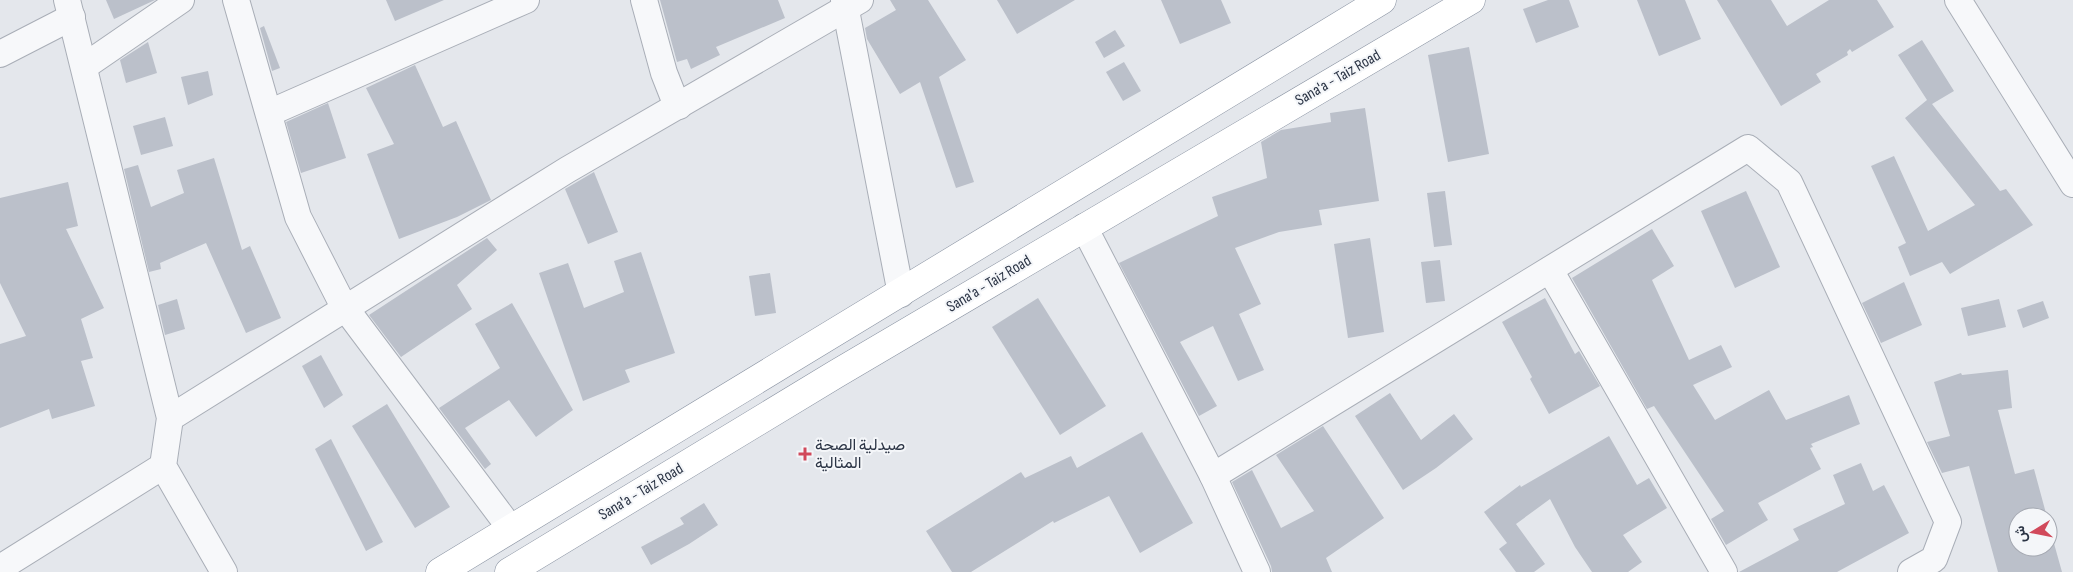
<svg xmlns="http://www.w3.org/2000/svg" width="2073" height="572" font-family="'Sofia Sans Condensed',Vazirmatn,sans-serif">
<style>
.building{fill:#bbc0ca}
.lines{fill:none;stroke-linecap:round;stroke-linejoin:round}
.street-casing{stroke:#a9aeb7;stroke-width:28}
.highway-casing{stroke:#8b94a3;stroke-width:29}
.street{stroke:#f7f8fa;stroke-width:26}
.highway{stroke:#fff;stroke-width:28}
.poi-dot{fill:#d1495b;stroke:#f4f6f9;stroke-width:2}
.labels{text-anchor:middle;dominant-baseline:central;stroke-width:4;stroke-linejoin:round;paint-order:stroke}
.street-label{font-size:16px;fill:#2b3445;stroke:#f4f6f9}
.poi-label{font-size:16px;fill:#2b3445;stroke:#f4f6f9;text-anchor:start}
</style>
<rect width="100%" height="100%" fill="#e4e7ec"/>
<g class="building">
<path d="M 106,0 L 155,0 L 114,19 Z"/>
<path d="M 386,0 L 444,0 L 395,21 Z"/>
<path d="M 660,0 L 778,0 L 785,18 L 716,47 L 720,55 L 691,69 L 687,59 L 677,62 Z"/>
<path d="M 890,0 L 928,0 L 966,60 L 939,77 L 974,182 L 956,188 L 920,82 L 900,94 L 867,39 L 865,28 L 896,10 Z"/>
<path d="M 997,0 L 1075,0 L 1017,34 Z"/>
<path d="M 1161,0 L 1221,0 L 1231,23 L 1180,44 Z"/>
<path d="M 1548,0 L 1569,0 L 1579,27 L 1536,43 L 1523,9 Z"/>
<path d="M 1637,0 L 1685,0 L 1701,39 L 1659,56 Z"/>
<path d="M 1717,0 L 1771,0 L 1787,26 L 1829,0 L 1877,0 L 1894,27 L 1852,52 L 1850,49 L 1847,52 L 1848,55 L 1816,74 L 1821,82 L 1781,106 Z"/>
<path d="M 264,26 L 280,68 L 272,71 L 260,28 Z"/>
<path d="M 1115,30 L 1125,46 L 1104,58 L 1095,42 Z"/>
<path d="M 1922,40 L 1954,91 L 1932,104 L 2000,191 L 2006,189 L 2033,225 L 1950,274 L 1942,262 L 1910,276 L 1898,247 L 1906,243 L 1871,166 L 1894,156 L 1928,231 L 1975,205 L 1905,118 L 1927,100 L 1898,55 Z"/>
<path d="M 148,42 L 157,73 L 126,83 L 120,60 Z"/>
<path d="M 1469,47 L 1489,154 L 1448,162 L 1428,55 Z"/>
<path d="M 1124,62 L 1141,91 L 1123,101 L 1106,72 Z"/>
<path d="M 415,65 L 443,127 L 456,121 L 491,200 L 457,217 L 399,239 L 367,154 L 394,144 L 366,88 Z"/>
<path d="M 208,71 L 213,95 L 188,105 L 181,77 Z"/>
<path d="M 328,103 L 346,158 L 301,173 L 286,122 Z"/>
<path d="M 1365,108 L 1379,201 L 1319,210 L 1322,225 L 1279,232 L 1235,248 L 1261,304 L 1239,314 L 1264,370 L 1238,381 L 1213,326 L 1180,342 L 1217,406 L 1199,416 L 1119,263 L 1218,216 L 1212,197 L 1267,178 L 1261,142 L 1281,130 L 1331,122 L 1330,113 Z"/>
<path d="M 165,117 L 173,146 L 141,155 L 133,126 Z"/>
<path d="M 214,158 L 242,250 L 250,246 L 281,318 L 246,333 L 206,243 L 160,263 L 161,269 L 149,272 L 124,169 L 138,165 L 151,207 L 184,193 L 177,170 Z"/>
<path d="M 594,172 L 618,232 L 588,244 L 565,189 Z"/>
<path d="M 68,182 L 78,226 L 66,229 L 104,308 L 81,319 L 93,358 L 81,361 L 95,406 L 52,419 L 49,409 L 0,428 L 0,344 L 26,336 L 0,283 L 0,198 Z"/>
<path d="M 1445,191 L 1452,245 L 1434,247 L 1427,193 Z"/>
<path d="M 1746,191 L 1780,267 L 1735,288 L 1701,211 Z"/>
<path d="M 1652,229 L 1674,266 L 1652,280 L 1689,360 L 1721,345 L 1732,367 L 1693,385 L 1715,420 L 1769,390 L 1786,420 L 1849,395 L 1860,424 L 1811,444 L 1813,447 L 1810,448 L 1821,469 L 1758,503 L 1768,520 L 1726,545 L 1711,519 L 1724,511 L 1654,406 L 1647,409 L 1572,278 Z"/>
<path d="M 487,238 L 497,250 L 457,285 L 472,309 L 401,357 L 369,315 Z"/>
<path d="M 1370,238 L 1384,332 L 1348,338 L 1334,244 Z"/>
<path d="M 641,252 L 675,353 L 625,370 L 630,382 L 583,401 L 539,273 L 568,263 L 584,308 L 624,292 L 614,261 Z"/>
<path d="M 1440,260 L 1445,301 L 1426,303 L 1421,262 Z"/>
<path d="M 770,273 L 776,313 L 755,316 L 749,276 Z"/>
<path d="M 1904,282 L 1922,325 L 1881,343 L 1862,303 Z"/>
<path d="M 1038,298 L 1106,406 L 1060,435 L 992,327 Z"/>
<path d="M 1545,298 L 1575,354 L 1579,351 L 1600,386 L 1549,414 L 1530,379 L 1532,377 L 1502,322 Z"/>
<path d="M 177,299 L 185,329 L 165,335 L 158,305 Z"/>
<path d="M 1999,299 L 2006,327 L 1968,336 L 1961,308 Z"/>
<path d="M 2043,301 L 2049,318 L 2023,328 L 2017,310 Z"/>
<path d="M 512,303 L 573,410 L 536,437 L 509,400 L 465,428 L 491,464 L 485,469 L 439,408 L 500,368 L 475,324 Z"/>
<path d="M 321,355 L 343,395 L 324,408 L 302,366 Z"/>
<path d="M 2008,370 L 2012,408 L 1998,410 L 2015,474 L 2034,469 L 2047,517 L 2018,517 L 2018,547 L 2048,547 L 2048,522 L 2062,572 L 1998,572 L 1969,466 L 1942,473 L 1927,442 L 1950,436 L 1934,382 L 1961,373 L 1962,375 Z"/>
<path d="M 1390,393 L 1421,440 L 1454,414 L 1473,439 L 1436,468 L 1403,490 L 1355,416 Z"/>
<path d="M 387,404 L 450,507 L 415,528 L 352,426 Z"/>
<path d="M 1323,426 L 1384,518 L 1326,558 L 1332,572 L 1272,572 L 1271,566 L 1232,482 L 1252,470 L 1281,528 L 1314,511 L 1276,455 Z"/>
<path d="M 1142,432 L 1193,523 L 1140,553 L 1109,496 L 1054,523 L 1053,521 L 971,572 L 952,572 L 926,531 L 1021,472 L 1025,478 L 1071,456 L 1077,468 Z"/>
<path d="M 1609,436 L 1637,485 L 1649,478 L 1667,508 L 1623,535 L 1642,562 L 1628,572 L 1592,572 L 1575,547 L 1550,499 L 1516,524 L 1545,564 L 1534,572 L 1516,572 L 1499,549 L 1507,543 L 1484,512 L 1520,485 L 1521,487 Z"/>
<path d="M 331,439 L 383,542 L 366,551 L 315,449 Z"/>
<path d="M 1861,463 L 1873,491 L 1884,485 L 1909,533 L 1837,572 L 1739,572 L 1799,540 L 1793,529 L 1845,504 L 1833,475 Z"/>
<path d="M 704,503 L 718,525 L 689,544 L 651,565 L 641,547 L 684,524 L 680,518 Z"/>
</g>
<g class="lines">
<defs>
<g id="street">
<path d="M 67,0 L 170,418 L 163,466 L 224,572"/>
<path d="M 236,0 L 298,217 L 345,309 L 346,309 L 511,529"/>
<path d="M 644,0 L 664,73 L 677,106 L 679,106"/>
<path d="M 844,0 L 901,294"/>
<path d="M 1958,0 L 2073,184"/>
<path d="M 0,54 L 72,17"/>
<path d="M 85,66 L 181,0"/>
<path d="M 269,113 L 526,0"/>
<path d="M 1084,227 L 1213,476 L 1257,572"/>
<path d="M 1550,270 L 1724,572"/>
<path d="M 170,418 L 567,170 L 860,0"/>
<path d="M 1213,476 L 1748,148 L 1789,182 L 1948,522 L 1934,559 L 1911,572"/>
<path d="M 0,568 L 163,466"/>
</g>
<g id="highway">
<path d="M 440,572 L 1382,0"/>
<path d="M 509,572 L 836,374 L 1471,0"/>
</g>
</defs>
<use href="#street" class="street-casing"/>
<use href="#highway" class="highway-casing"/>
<use href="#street" class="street"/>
<use href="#highway" class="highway"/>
</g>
<path class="poi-dot" d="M802.5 446.5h5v5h5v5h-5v5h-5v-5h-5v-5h5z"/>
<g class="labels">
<g class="street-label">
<text transform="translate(1338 78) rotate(-30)">Sana'a - Taiz Road</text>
<text transform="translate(989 284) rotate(-31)">Sana'a - Taiz Road</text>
<text transform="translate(641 492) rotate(-31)">Sana'a - Taiz Road</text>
</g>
<g class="poi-label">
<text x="815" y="445">صيدلية الصحة<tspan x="815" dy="18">المثالية</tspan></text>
</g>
</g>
<g transform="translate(2033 532) rotate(260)"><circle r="24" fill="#f4f6f9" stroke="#a4a8b1"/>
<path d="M0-4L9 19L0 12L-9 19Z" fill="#d1495b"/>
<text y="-8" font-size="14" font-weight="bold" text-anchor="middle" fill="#2b3445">ش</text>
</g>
</svg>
